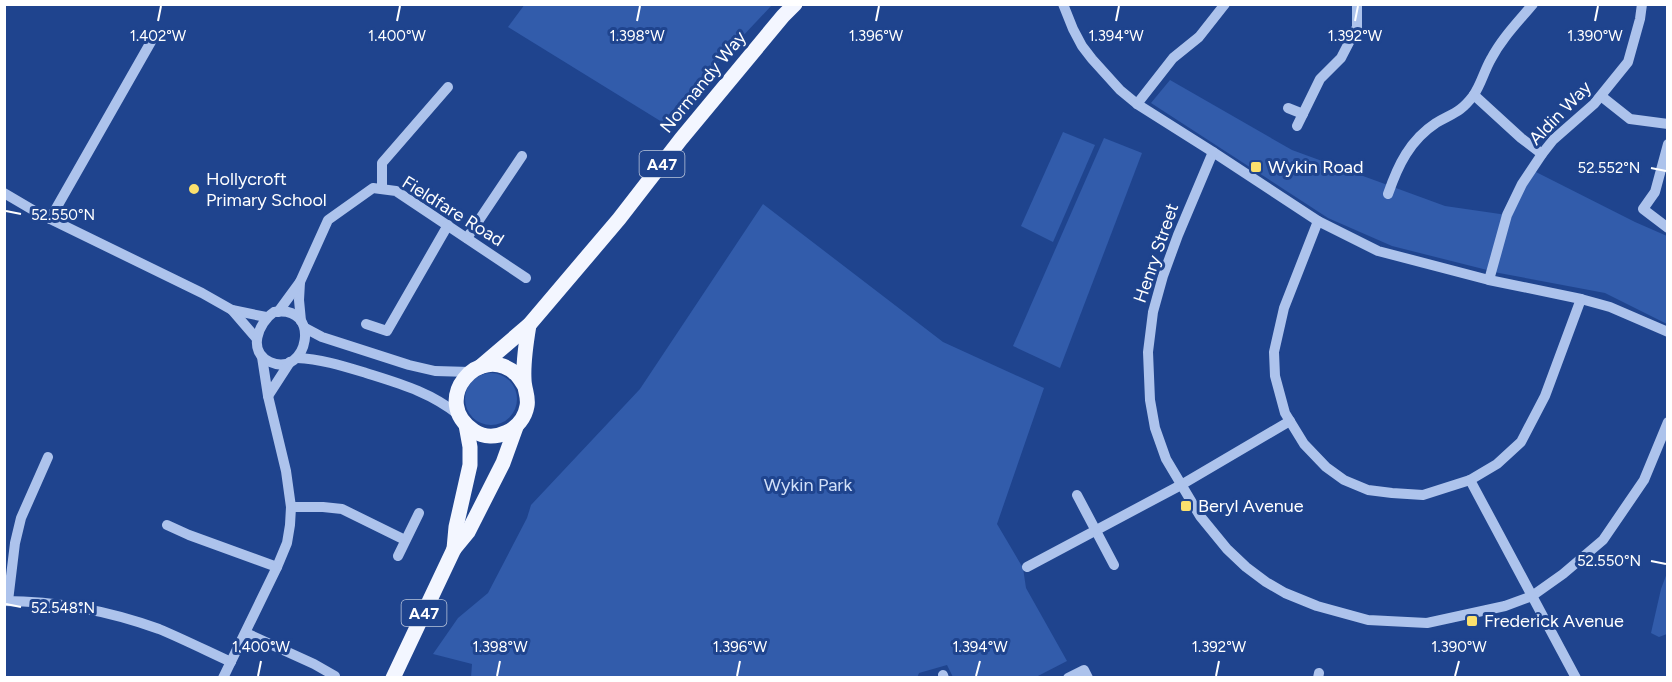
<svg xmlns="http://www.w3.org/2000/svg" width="1672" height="682" font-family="Figtree,sans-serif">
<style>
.green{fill:#325cab}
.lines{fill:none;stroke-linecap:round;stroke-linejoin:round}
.minor{stroke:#adc3ec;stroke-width:10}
.major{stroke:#f3f6ff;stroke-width:15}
.ticks{fill:none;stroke:#fff;stroke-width:2}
.poi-dot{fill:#fbe06d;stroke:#1f448e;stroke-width:2}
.labels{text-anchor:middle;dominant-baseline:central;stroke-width:6;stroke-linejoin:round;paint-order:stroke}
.shield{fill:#1f448e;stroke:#bcc7dd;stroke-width:1.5}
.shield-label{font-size:16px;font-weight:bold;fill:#fff}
.street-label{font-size:18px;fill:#fff;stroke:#1f448e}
.poi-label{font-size:18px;fill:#fff;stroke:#1f448e;text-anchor:start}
.park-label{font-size:18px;fill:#d2e0f9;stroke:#1f448e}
.ticks-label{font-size:15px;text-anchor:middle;fill:#fff;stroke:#1f448e;stroke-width:6;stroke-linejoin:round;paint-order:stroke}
</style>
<rect width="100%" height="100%" fill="#1f448e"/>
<g class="green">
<path d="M 525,4 L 772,4 L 772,5 L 662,122 L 508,27 Z"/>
<path d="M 1170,80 L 1292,150 L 1445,206 L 1507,215 L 1532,170 L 1635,222 L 1667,236 L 1667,324 L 1605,293 L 1499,273 L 1392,246 L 1328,218 L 1151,103 Z"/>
<path d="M 1063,132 L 1095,145 L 1053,242 L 1021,226 Z"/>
<path d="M 1104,138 L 1142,153 L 1060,368 L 1013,346 Z"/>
<path d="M 763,204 L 943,342 L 1044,388 L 997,524 L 1023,568 L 1026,588 L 1067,661 L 1036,677 L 953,677 L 947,665 L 919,673 L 917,678 L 471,678 L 472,664 L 433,654 L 458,618 L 488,593 L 527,518 L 531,505 L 640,389 Z"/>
<circle cx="491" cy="399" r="26"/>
<path d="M 1667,573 L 1667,634 L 1659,637 L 1651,633 L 1661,589 Z"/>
</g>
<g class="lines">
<g class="minor">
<path d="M 1063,4 L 1073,29 L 1082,46 L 1092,59 L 1120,90 L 1137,104 L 1213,152 L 1318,221 L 1378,251 L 1489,280 L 1581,299 L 1610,307 L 1668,332"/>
<path d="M 1474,95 L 1521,138 L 1542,154"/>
<path d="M 1601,96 L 1630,119 L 1668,124"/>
<path d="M 1137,104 L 1173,58 L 1199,37 L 1225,4"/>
<path d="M 1288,108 L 1303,114"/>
<path d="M 1297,126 L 1320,79 L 1341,58 L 1357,27 L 1357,4"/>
<path d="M 1668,144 L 1655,192 L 1643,209 L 1668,228"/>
<path d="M 1213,152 L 1178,235 L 1163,276 L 1153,312 L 1148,352 L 1150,400 L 1155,428 L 1166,459 L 1200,516 L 1227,549 L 1246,567 L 1266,582 L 1285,593 L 1317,606 L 1368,620 L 1427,623 L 1505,606 L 1532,596 L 1563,574 L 1603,540 L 1644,480 L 1668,422"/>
<path d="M 382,189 L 382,163 L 448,87"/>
<path d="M 4,193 L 38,213 L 202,293 L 232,310 L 266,317"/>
<path d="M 1388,194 C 1398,165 1410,140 1436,123 C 1453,113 1460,113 1473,96 C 1481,85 1484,71 1491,59 C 1502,38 1518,22 1533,4"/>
<path d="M 50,219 L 152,40"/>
<path d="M 1318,221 L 1284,308 L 1274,352 L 1275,376 L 1285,413 L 1304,444 L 1326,467 L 1344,480 L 1368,490 L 1392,493 L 1423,495 L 1470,480 L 1497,464 L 1521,442 L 1545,396 L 1581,299"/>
<path d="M 467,238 L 522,156"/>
<path d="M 1489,280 L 1507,215 L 1522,184 L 1542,154 L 1553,140 L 1594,104 L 1628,62 L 1640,19 L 1642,4"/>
<path d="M 300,282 L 299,300 L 301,321"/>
<path d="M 232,310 L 257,339"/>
<path d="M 274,312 C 323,304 308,379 270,362 C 247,352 258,323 274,312 Z"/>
<path d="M 278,312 L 300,282 L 328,220 L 373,188 L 396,191 L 526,278"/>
<path d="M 366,324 L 387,331 L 448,225"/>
<path d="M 305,328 L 322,337 L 409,365 L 435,371 L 470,372"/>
<path d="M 297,358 C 321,359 343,366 366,373 C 401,384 430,392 459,415"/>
<path d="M 268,396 L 290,362"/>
<path d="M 1470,480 L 1576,678"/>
<path d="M 1077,495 L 1114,565"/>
<path d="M 291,507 L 323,507 L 342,509 L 405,540"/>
<path d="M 167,525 L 189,535 L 277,567"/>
<path d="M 398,556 L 419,513"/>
<path d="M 1027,567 L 1181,485 L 1290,421"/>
<path d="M 4,601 C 58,601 109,611 159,629 C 183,639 207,651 231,662"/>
<path d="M 8,601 L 15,543 L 21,518 L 48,457"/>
<path d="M 246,633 L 314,664 L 335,676"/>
<path d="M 943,675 L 944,678"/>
<path d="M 223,678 L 277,567 L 287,543 L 290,525 L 291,507 L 286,471 L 268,396 L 262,357"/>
<path d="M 1068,678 L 1084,670 L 1088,678"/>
<path d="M 1318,678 L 1319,673"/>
</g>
<g class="major">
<path d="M 480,367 L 529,325 L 619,219 L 681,139 L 783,16 L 795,4"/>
<path d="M 524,385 C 522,382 519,377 516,374 C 479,341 429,401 474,431 C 494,444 523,430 527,406 C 529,397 524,389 524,379 C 523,361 526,343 529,325"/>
<path d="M 454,549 L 456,527 L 470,465 L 470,447 L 466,425"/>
<path d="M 393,678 L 454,549 L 468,532 L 503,463 L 516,427"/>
</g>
</g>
<path class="ticks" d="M 158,21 L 161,6M 397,21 L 400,6M 637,21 L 640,6M 876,21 L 879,6M 1116,21 L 1119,6M 1355,21 L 1358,6M 1595,21 L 1598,6M 1651,168 L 1666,171M 6,211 L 21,214M 1651,561 L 1666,564M 6,604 L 21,607M 258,676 L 261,661M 497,676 L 500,661M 737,676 L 740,661M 976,676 L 980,661M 1216,676 L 1219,661M 1455,676 L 1459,661"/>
<g class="poi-dot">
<rect x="1250" y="161" width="12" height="12" rx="3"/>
<circle cx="194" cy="189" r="6"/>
<rect x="1180" y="500" width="12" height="12" rx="3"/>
<rect x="1466" y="615" width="12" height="12" rx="3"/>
</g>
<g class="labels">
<g class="shield">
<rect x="639.5" y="151" width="45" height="26" rx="4.5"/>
<rect x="401.5" y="600" width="45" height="26" rx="4.5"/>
</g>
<g class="shield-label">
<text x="662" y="164">A47</text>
<text x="424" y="613">A47</text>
</g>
<g class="street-label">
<text transform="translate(703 82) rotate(-51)">Normandy Way</text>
<text transform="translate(1560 113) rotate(-46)">Aldin Way</text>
<text transform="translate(453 211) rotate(32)">Fieldfare Road</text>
<text transform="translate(1156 253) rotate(-71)">Henry Street</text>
</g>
<g class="poi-label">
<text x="1268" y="167">Wykin Road</text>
<text x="206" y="179">Hollycroft<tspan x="206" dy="21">Primary School</tspan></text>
<text x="1198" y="506">Beryl Avenue</text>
<text x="1484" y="621">Frederick Avenue</text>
</g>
<g class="park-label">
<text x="808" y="485">Wykin Park</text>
</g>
</g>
<g class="ticks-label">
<text x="158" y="41">1.402°W</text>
<text x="397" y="41">1.400°W</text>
<text x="637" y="41">1.398°W</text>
<text x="876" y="41">1.396°W</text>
<text x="1116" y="41">1.394°W</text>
<text x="1355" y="41">1.392°W</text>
<text x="1595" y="41">1.390°W</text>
<text x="1609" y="173">52.552°N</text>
<text x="63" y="220">52.550°N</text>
<text x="1609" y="566">52.550°N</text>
<text x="63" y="613">52.548°N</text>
<text x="261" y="652">1.400°W</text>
<text x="500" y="652">1.398°W</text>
<text x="740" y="652">1.396°W</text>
<text x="980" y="652">1.394°W</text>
<text x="1219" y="652">1.392°W</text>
<text x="1459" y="652">1.390°W</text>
</g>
<rect width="1672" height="682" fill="none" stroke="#ffffff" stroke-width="12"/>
</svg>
